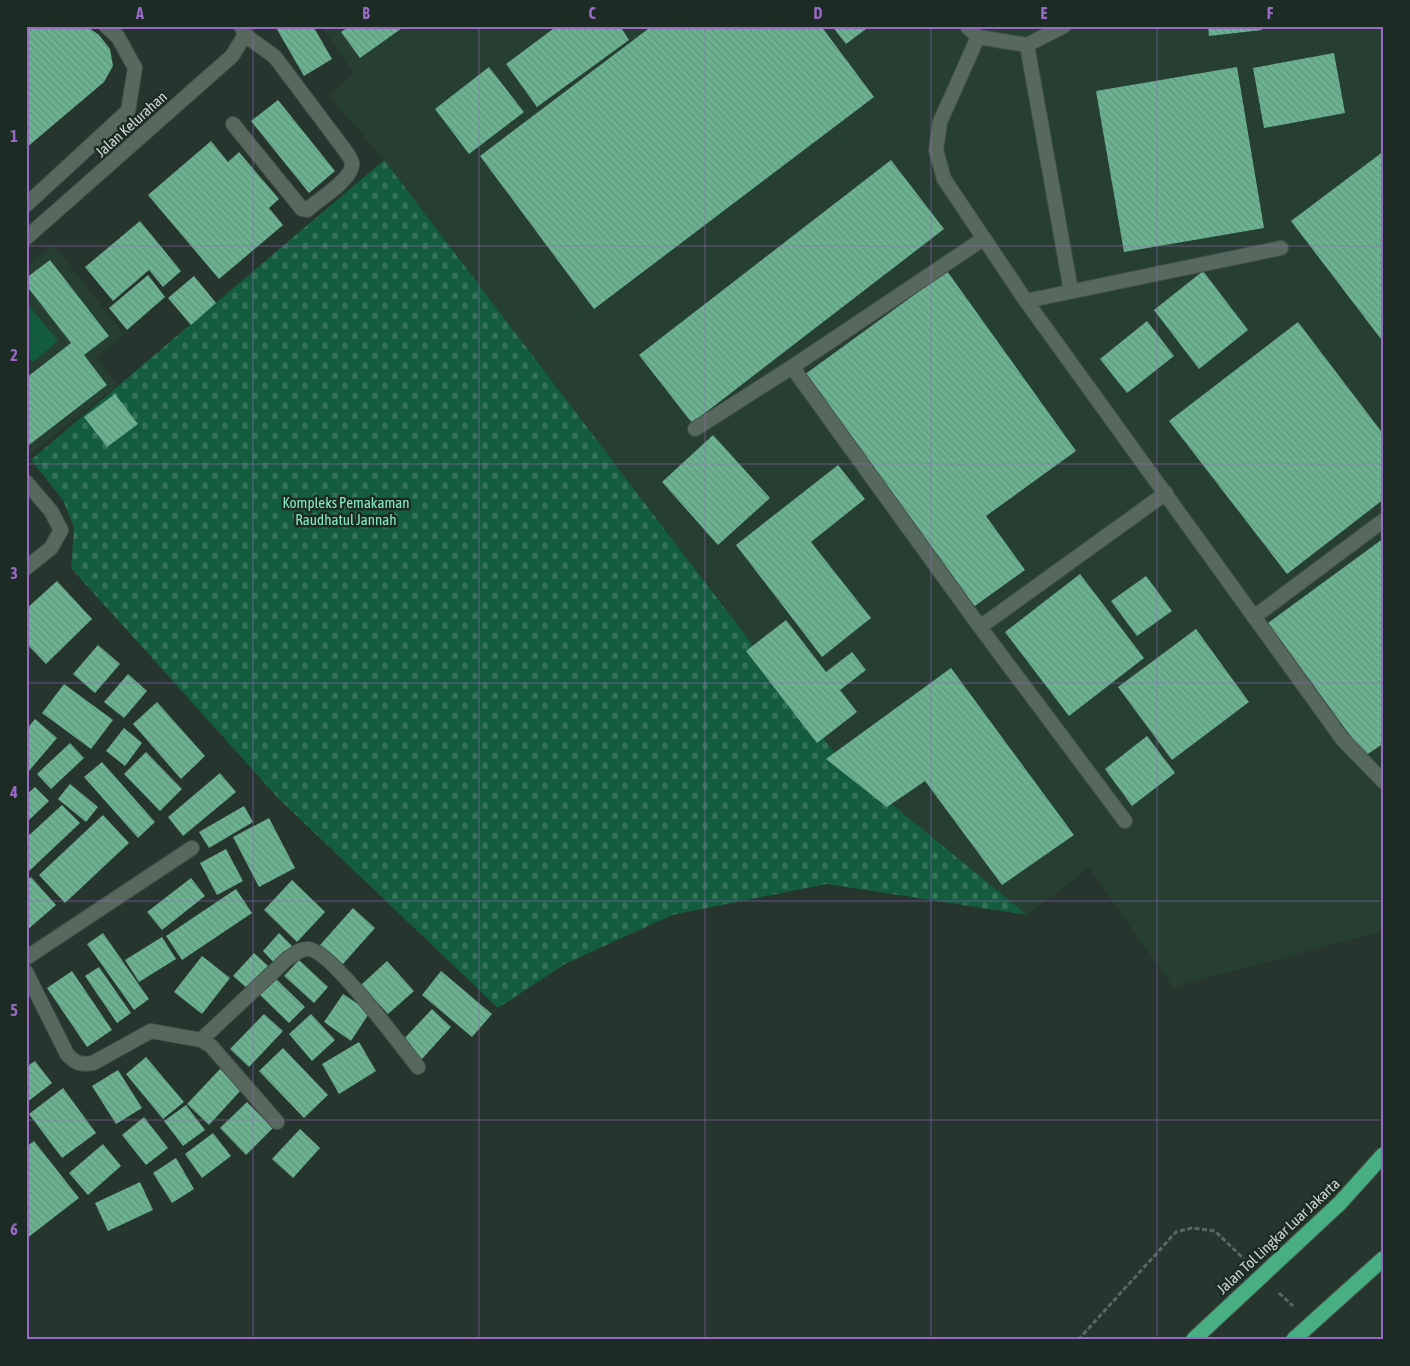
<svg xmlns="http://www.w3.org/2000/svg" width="1410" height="1366" font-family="'Asap Condensed',sans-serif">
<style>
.built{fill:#273e33}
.cemetery{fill:url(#cemetery-stones)}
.pitch{fill:#145c40}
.building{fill:url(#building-back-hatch)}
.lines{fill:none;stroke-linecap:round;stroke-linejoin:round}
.service-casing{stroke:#44524b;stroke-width:16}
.minor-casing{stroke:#44524b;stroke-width:16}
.path{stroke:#5b6861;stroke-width:3;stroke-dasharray:5 2.5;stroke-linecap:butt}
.service{stroke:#57685f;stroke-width:14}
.minor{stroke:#57685f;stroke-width:14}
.motorway-bridge-casing{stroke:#44524b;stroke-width:17;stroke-linecap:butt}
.motorway-bridge{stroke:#48af83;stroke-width:15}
.grid{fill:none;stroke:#9969c6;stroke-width:1;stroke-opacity:0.55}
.labels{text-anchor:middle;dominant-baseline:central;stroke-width:5;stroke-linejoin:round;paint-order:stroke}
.street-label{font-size:15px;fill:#d0d9d4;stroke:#1c2b24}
.park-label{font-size:15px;fill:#85e9ba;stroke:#1c2b24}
.neatline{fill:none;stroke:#9969c6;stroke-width:2}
.grid-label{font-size:16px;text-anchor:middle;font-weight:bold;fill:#9969c6}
</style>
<defs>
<pattern id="cemetery-stones" width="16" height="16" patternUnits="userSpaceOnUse" patternTransform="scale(1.25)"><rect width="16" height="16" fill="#145c40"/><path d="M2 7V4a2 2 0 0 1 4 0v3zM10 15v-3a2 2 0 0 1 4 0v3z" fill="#35735b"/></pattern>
<pattern id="building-back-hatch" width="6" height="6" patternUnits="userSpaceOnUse" patternTransform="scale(1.25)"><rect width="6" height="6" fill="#6cb291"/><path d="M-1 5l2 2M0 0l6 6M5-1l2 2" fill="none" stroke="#60967d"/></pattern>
</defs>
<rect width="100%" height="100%" fill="#26352d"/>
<g class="built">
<path d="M 322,26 L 1384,26 L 1384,931 L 1173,987 L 1089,868 L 1027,915 L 843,764 L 384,160 L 329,96 L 353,73 Z"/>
<path d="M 54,245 L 124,335 L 96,357 L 118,385 L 27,456 L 26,266 Z"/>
</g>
<path class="cemetery" d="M 384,160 L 843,764 L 1027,915 L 827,884 L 672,915 L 565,964 L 498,1008 L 279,799 L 71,568 L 74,528 L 63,500 L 31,460 Z"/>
<path class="pitch" d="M 26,302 L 58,341 L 33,362 L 26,354 Z"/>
<g class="building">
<path d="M 26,26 L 83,26 L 89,28 L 99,35 L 110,49 L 113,66 L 104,82 L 26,148 Z"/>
<path d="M 275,26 L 313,26 L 332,59 L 304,76 Z"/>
<path d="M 350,26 L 405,26 L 360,58 L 341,32 Z"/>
<path d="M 557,26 L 620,26 L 629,40 L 537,107 L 506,64 Z"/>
<path d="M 652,26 L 821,26 L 874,97 L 594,309 L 480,156 Z"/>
<path d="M 832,26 L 870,26 L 846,44 Z"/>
<path d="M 1208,26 L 1261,26 L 1262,30 L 1209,36 Z"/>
<path d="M 1334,53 L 1345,113 L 1264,128 L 1253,68 Z"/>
<path d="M 489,67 L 524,112 L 469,154 L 435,109 Z"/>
<path d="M 1237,67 L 1264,228 L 1124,252 L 1096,91 Z"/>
<path d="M 278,100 L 335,171 L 309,193 L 251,121 Z"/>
<path d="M 211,141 L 228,162 L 239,152 L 279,199 L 269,208 L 283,225 L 219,279 L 148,195 Z"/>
<path d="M 1384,151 L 1384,343 L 1291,221 Z"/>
<path d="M 891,160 L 944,229 L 692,423 L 639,355 Z"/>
<path d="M 140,221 L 181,271 L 163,287 L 149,270 L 113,301 L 85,267 Z"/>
<path d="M 50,260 L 109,336 L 84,355 L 107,385 L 29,445 L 26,442 L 26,378 L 71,343 L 26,285 L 26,278 Z"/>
<path d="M 947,271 L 1076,451 L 986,516 L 1025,570 L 972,608 L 804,375 Z"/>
<path d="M 1203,271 L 1248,330 L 1199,369 L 1154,310 Z"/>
<path d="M 148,275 L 165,297 L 127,330 L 109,308 Z"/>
<path d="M 194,276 L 216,303 L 191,325 L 168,298 Z"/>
<path d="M 1147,321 L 1174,356 L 1127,393 L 1100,359 Z"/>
<path d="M 1298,322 L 1384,435 L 1384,499 L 1287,574 L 1169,421 Z"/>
<path d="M 115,394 L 138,424 L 107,447 L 84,417 Z"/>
<path d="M 713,435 L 770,498 L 718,545 L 662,482 Z"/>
<path d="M 838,465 L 865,499 L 811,542 L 871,618 L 822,657 L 736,545 Z"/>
<path d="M 1384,538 L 1384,743 L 1365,756 L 1268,623 Z"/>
<path d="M 1080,574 L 1144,658 L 1069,716 L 1005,632 Z"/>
<path d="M 1146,576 L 1172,611 L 1137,636 L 1111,601 Z"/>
<path d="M 57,581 L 92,619 L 46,664 L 26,643 L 26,609 Z"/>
<path d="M 786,620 L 826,672 L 852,652 L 866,670 L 840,690 L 857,712 L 817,743 L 746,651 Z"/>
<path d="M 1196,629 L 1249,702 L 1172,760 L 1118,687 Z"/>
<path d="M 98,645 L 120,664 L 95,693 L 73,674 Z"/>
<path d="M 951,668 L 1074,835 L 1002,885 L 925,781 L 887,807 L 826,759 Z"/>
<path d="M 128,674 L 147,691 L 124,718 L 104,702 Z"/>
<path d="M 64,684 L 113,720 L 91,749 L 42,713 Z"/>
<path d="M 157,702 L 205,756 L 181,779 L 133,724 Z"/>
<path d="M 35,719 L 57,738 L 28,772 L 26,770 L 26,730 Z"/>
<path d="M 124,728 L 142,743 L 125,766 L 106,751 Z"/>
<path d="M 1147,736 L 1175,773 L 1132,806 L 1105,769 Z"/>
<path d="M 70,743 L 84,758 L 51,789 L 37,774 Z"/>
<path d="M 146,752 L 182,789 L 160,811 L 124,774 Z"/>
<path d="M 102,762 L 155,822 L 138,838 L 84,777 Z"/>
<path d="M 220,773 L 236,792 L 183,836 L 168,817 Z"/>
<path d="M 70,784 L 98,807 L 86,822 L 58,799 Z"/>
<path d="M 35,787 L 49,801 L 26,823 L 26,795 Z"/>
<path d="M 62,805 L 80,823 L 26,874 L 26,838 Z"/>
<path d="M 244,806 L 253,822 L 209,848 L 199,832 Z"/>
<path d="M 103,815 L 129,843 L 65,903 L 39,875 Z"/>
<path d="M 269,818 L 295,868 L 259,887 L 233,837 Z"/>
<path d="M 226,849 L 243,881 L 217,895 L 200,863 Z"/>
<path d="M 31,877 L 56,905 L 26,931 L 26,881 Z"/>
<path d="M 191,878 L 205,896 L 162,930 L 147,912 Z"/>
<path d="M 292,880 L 325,912 L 297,942 L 264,910 Z"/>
<path d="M 236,889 L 252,913 L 182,960 L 166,936 Z"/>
<path d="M 353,908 L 375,928 L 342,965 L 320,945 Z"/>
<path d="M 103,933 L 149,999 L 134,1010 L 87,944 Z"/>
<path d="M 279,933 L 294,948 L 277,966 L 263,951 Z"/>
<path d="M 162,937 L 176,959 L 139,982 L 125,960 Z"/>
<path d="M 254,953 L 268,966 L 248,989 L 233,976 Z"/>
<path d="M 202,956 L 230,978 L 202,1014 L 174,992 Z"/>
<path d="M 299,960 L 328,987 L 314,1003 L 284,976 Z"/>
<path d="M 387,961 L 414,991 L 388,1014 L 361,985 Z"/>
<path d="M 99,967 L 131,1013 L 117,1023 L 85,976 Z"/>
<path d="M 72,971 L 112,1030 L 87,1047 L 47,988 Z"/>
<path d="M 441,971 L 492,1014 L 472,1037 L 422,995 Z"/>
<path d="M 274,977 L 305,1007 L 289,1023 L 258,993 Z"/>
<path d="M 343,994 L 370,1012 L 351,1041 L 324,1022 Z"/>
<path d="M 432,1009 L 451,1027 L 421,1060 L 401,1042 Z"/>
<path d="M 264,1014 L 283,1031 L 249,1067 L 230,1049 Z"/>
<path d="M 311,1014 L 335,1040 L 312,1061 L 289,1034 Z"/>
<path d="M 359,1042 L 376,1071 L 339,1094 L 322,1064 Z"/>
<path d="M 283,1048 L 328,1095 L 304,1118 L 259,1071 Z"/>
<path d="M 146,1057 L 184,1102 L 163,1119 L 126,1074 Z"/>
<path d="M 35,1061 L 52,1083 L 26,1103 L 26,1067 Z"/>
<path d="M 220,1069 L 242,1089 L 209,1125 L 187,1104 Z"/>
<path d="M 118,1070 L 142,1108 L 116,1124 L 92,1086 Z"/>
<path d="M 63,1088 L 96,1133 L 62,1158 L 29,1114 Z"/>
<path d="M 247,1102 L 273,1128 L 246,1155 L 220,1128 Z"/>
<path d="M 186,1105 L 205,1130 L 183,1146 L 164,1121 Z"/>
<path d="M 144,1117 L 168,1148 L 146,1165 L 122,1135 Z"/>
<path d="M 300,1129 L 320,1148 L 293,1178 L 272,1159 Z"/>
<path d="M 213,1133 L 231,1156 L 202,1178 L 185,1154 Z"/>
<path d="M 34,1141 L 79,1198 L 26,1239 L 26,1147 Z"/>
<path d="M 103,1144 L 121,1166 L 88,1195 L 69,1173 Z"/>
<path d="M 176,1158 L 194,1189 L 172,1203 L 153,1173 Z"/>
<path d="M 140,1182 L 153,1210 L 108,1231 L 95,1203 Z"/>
</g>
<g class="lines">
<defs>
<g id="service">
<path d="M 233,124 L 302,209 L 307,210 L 313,205 C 323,197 354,177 352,163 C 351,159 347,153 344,149 L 275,57 L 245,35"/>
<path d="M 26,205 L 128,111 L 135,68 L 118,37 L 106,26"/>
</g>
<g id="minor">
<path d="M 967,26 L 978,37 L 1027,45 L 1064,26"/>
<path d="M 978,37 L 940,122 L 936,150 L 944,179 L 1026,301 L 1343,740 L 1384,782"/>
<path d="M 1027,45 L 1071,291"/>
<path d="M 26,238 L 232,56 L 245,35 L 241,26"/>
<path d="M 1026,301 L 1281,248"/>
<path d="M 792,367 L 980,627 L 1125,821"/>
<path d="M 695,429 L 792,367 L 983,239"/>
<path d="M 26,482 L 51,511 L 61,530 L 51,548 L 26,568"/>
<path d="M 1254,617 L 1384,520"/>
<path d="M 980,627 L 1166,493"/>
<path d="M 26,958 L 192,848"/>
<path d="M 26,972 L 67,1054 C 75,1063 80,1065 93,1063 L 151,1031 L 201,1040 L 211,1046 L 277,1122"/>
<path d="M 201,1040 L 287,959 C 293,955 301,948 308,949 C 330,949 402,1047 418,1067"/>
</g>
</defs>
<use href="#service" class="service-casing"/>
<use href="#minor" class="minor-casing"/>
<g class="path">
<path d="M 1279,1293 L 1293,1306"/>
<path d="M 1078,1340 L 1176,1232 L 1192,1228 L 1215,1231 L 1244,1259"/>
</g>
<use href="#service" class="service"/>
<use href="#minor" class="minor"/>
<defs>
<g id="motorway-bridge">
<path d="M 1193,1340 L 1340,1203 L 1384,1154"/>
<path d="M 1293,1340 L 1384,1258"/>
</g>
</defs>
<use href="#motorway-bridge" class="motorway-bridge-casing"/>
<use href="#motorway-bridge" class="motorway-bridge"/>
</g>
<path class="grid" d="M 253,26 L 253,1340M 479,26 L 479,1340M 705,26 L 705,1340M 931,26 L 931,1340M 1157,26 L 1157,1340M 26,246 L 1384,246M 26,464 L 1384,464M 26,683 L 1384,683M 26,901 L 1384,901M 26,1120 L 1384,1120"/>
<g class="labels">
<g class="street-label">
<text transform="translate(131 124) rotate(-42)">Jalan Kelurahan</text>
<text transform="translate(1278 1236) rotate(-43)">Jalan Tol Lingkar Luar Jakarta</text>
</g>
<g class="park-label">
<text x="346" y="502">Kompleks Pemakaman<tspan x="346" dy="17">Raudhatul Jannah</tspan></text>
</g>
</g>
<rect width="1410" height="1366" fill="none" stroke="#1c2b24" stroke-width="55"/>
<rect x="28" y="28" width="1354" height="1310" class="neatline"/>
<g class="grid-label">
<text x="140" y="19">A</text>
<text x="366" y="19">B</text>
<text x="592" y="19">C</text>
<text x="818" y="19">D</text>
<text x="1044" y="19">E</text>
<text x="1270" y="19">F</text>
<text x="14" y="142">1</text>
<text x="14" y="361">2</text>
<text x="14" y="579">3</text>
<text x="14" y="798">4</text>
<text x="14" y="1016">5</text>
<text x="14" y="1235">6</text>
</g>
</svg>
